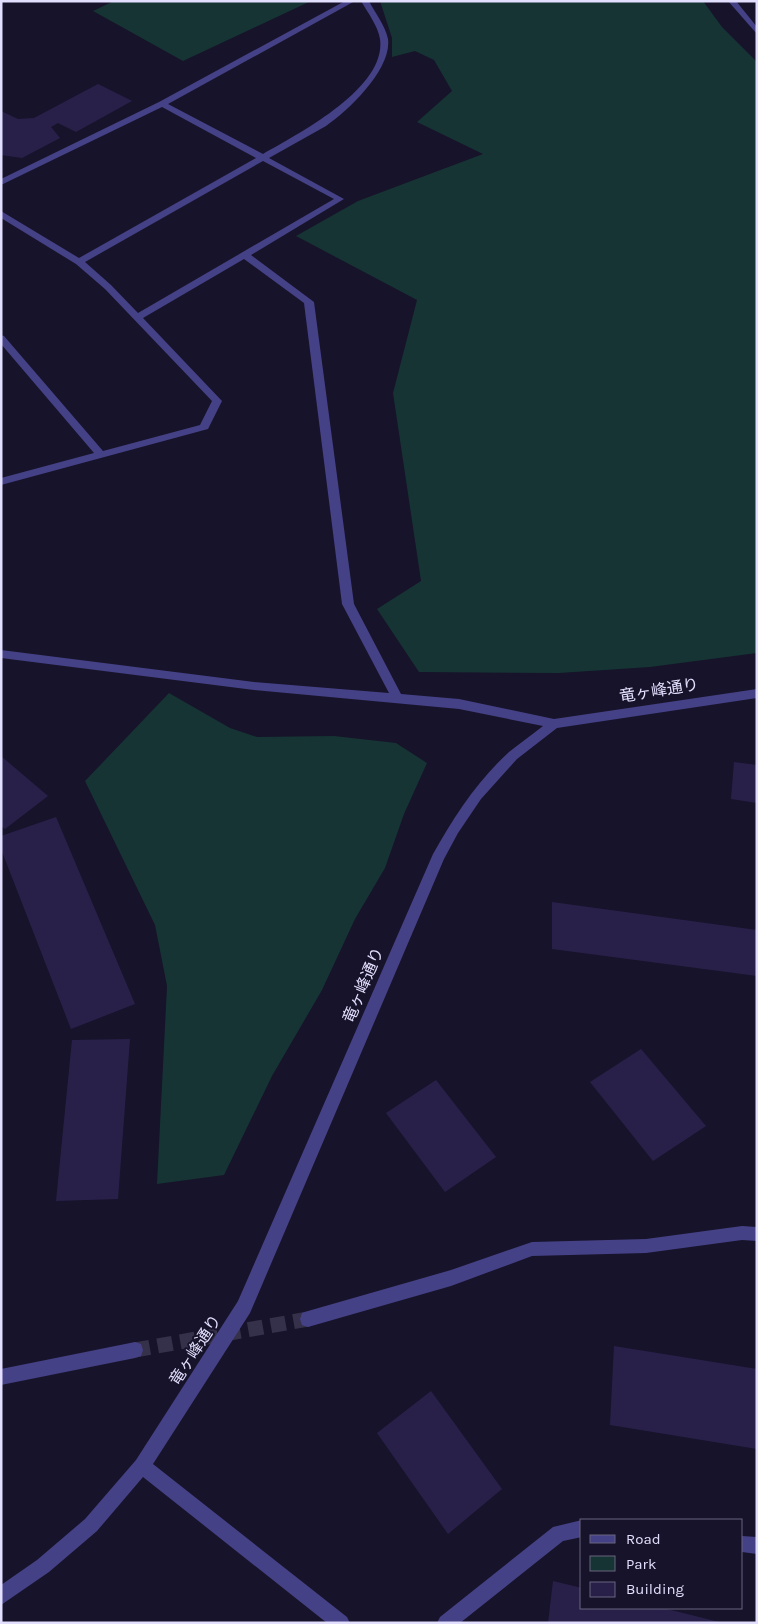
<svg xmlns="http://www.w3.org/2000/svg" width="758" height="1624" font-family="Karla,'Noto Sans JP',sans-serif">
<style>
.green{fill:#163433}
.building{fill:#29204a}
.lines{fill:none;stroke-linecap:round;stroke-linejoin:round}
.minor-tunnel{stroke:#35314a;stroke-width:15;stroke-dasharray:15 8;stroke-linecap:butt}
.minor{fill:#454186;fill-rule:evenodd}
.labels{text-anchor:middle;dominant-baseline:central;stroke-width:4;stroke-linejoin:round;paint-order:stroke}
.street-label{font-size:16px;fill:#e2defd;stroke:#17132a}
</style>
<rect width="100%" height="100%" fill="#17132a"/>
<g class="green">
<path d="M 114,1 L 311,1 L 183,61 L 93,11 Z"/>
<path d="M 380,1 L 703,1 L 722,27 L 757,62 L 757,653 L 650,667 L 559,673 L 419,672 L 377,609 L 421,581 L 393,393 L 417,300 L 296,236 L 358,201 L 483,154 L 417,122 L 452,91 L 434,60 L 415,51 L 392,57 L 392,38 Z"/>
<path d="M 169,693 L 230,728 L 257,737 L 334,736 L 396,743 L 427,763 L 404,814 L 385,868 L 355,919 L 322,990 L 272,1076 L 224,1175 L 157,1184 L 167,986 L 155,925 L 85,781 Z"/>
</g>
<g class="building">
<path d="M 98,84 L 132,101 L 76,132 L 58,123 L 51,127 L 60,138 L 22,158 L 1,155 L 1,111 L 18,119 L 34,118 Z"/>
<path d="M 1,756 L 48,796 L 5,829 L 1,826 Z"/>
<path d="M 734,762 L 757,765 L 757,803 L 731,799 Z"/>
<path d="M 56,817 L 135,1004 L 71,1029 L 1,849 L 1,836 Z"/>
<path d="M 552,902 L 757,930 L 757,976 L 552,949 Z"/>
<path d="M 130,1039 L 118,1199 L 56,1201 L 72,1040 Z"/>
<path d="M 641,1049 L 706,1126 L 653,1161 L 590,1082 Z"/>
<path d="M 436,1080 L 496,1157 L 445,1192 L 386,1113 Z"/>
<path d="M 614,1346 L 757,1369 L 757,1449 L 610,1425 Z"/>
<path d="M 431,1391 L 502,1489 L 448,1534 L 377,1433 Z"/>
<path d="M 553,1581 L 582,1588 L 582,1608 L 663,1608 L 723,1623 L 548,1623 Z"/>
</g>
<g class="lines">
<path class="minor-tunnel" d="M 135,1350 L 308,1319"/>
<g class="minor">
<path d="M 345,1 L 355,1 L 168,104 L 263,154 C 298,134 387,88 380,39 C 378,26 368,13 361,1 L 369,1 C 375,13 385,25 388,39 C 392,69 349,110 326,126 C 307,137 288,147 269,158 L 344,199 L 251,255 L 314,302 L 354,604 L 401,694 L 459,699 L 554,719 L 757,689 L 757,698 L 557,728 L 517,759 L 481,799 L 458,833 L 444,859 L 250,1313 L 153,1464 L 347,1617 L 350,1623 L 327,1623 L 143,1477 L 97,1531 L 49,1572 L 1,1605 L 1,1585 L 37,1560 L 85,1519 L 136,1460 L 238,1301 L 433,854 C 454,817 477,781 509,752 C 520,743 532,735 543,726 L 459,709 L 254,690 L 1,658 L 1,650 L 254,682 L 389,693 L 342,604 L 304,303 L 244,259 L 143,318 L 222,401 L 208,429 L 1,485 L 1,478 L 94,453 L 1,344 L 1,335 L 4,336 L 103,451 L 200,425 L 212,401 L 105,289 L 76,264 L 1,218 L 1,211 L 79,258 L 256,158 L 162,107 L 1,185 L 1,179 L 159,102 ZM 263,161 L 334,199 L 138,313 L 111,285 L 85,262 Z"/>
<path d="M 728,1 L 736,1 L 757,27 L 757,34 Z"/>
<path d="M 742,1226 L 757,1227 L 757,1241 L 742,1240 L 646,1253 L 532,1256 L 451,1286 L 308,1327 L 302,1325 L 300,1319 L 302,1313 L 308,1311 L 451,1270 L 532,1242 L 646,1239 Z"/>
<path d="M 135,1342 L 141,1344 L 143,1350 L 141,1356 L 135,1358 L 1,1385 L 1,1369 Z"/>
<path d="M 582,1520 L 582,1537 L 563,1541 L 460,1623 L 437,1623 L 440,1617 L 553,1527 L 582,1520 L 584,1520 Z"/>
<path d="M 742,1536 L 757,1537 L 757,1554 L 742,1552 Z"/>
</g>
</g>
<g class="labels">
<g class="street-label">
<text transform="translate(659 690) rotate(-9)">竜ヶ峰通り</text>
<text transform="translate(363 985) rotate(-67)">竜ヶ峰通り</text>
<text transform="translate(195 1350) rotate(-57)">竜ヶ峰通り</text>
</g>
</g>
<rect width="758" height="1624" fill="none" stroke="#e2defd" stroke-width="5"/>
<rect x="580" y="1519" width="162" height="90" fill="#17132a" stroke="#68647e"/>
<rect x="590" y="1535" width="25" height="8" fill="#454186" stroke="#68647e"/>
<text x="626" y="1544" font-size="15" fill="#e2defd">Road</text>
<rect x="590" y="1556" width="25" height="15" fill="#163433" stroke="#68647e"/>
<text x="626" y="1569" font-size="15" fill="#e2defd">Park</text>
<rect x="590" y="1582" width="25" height="15" fill="#29204a" stroke="#68647e"/>
<text x="626" y="1594" font-size="15" fill="#e2defd">Building</text>
</svg>
